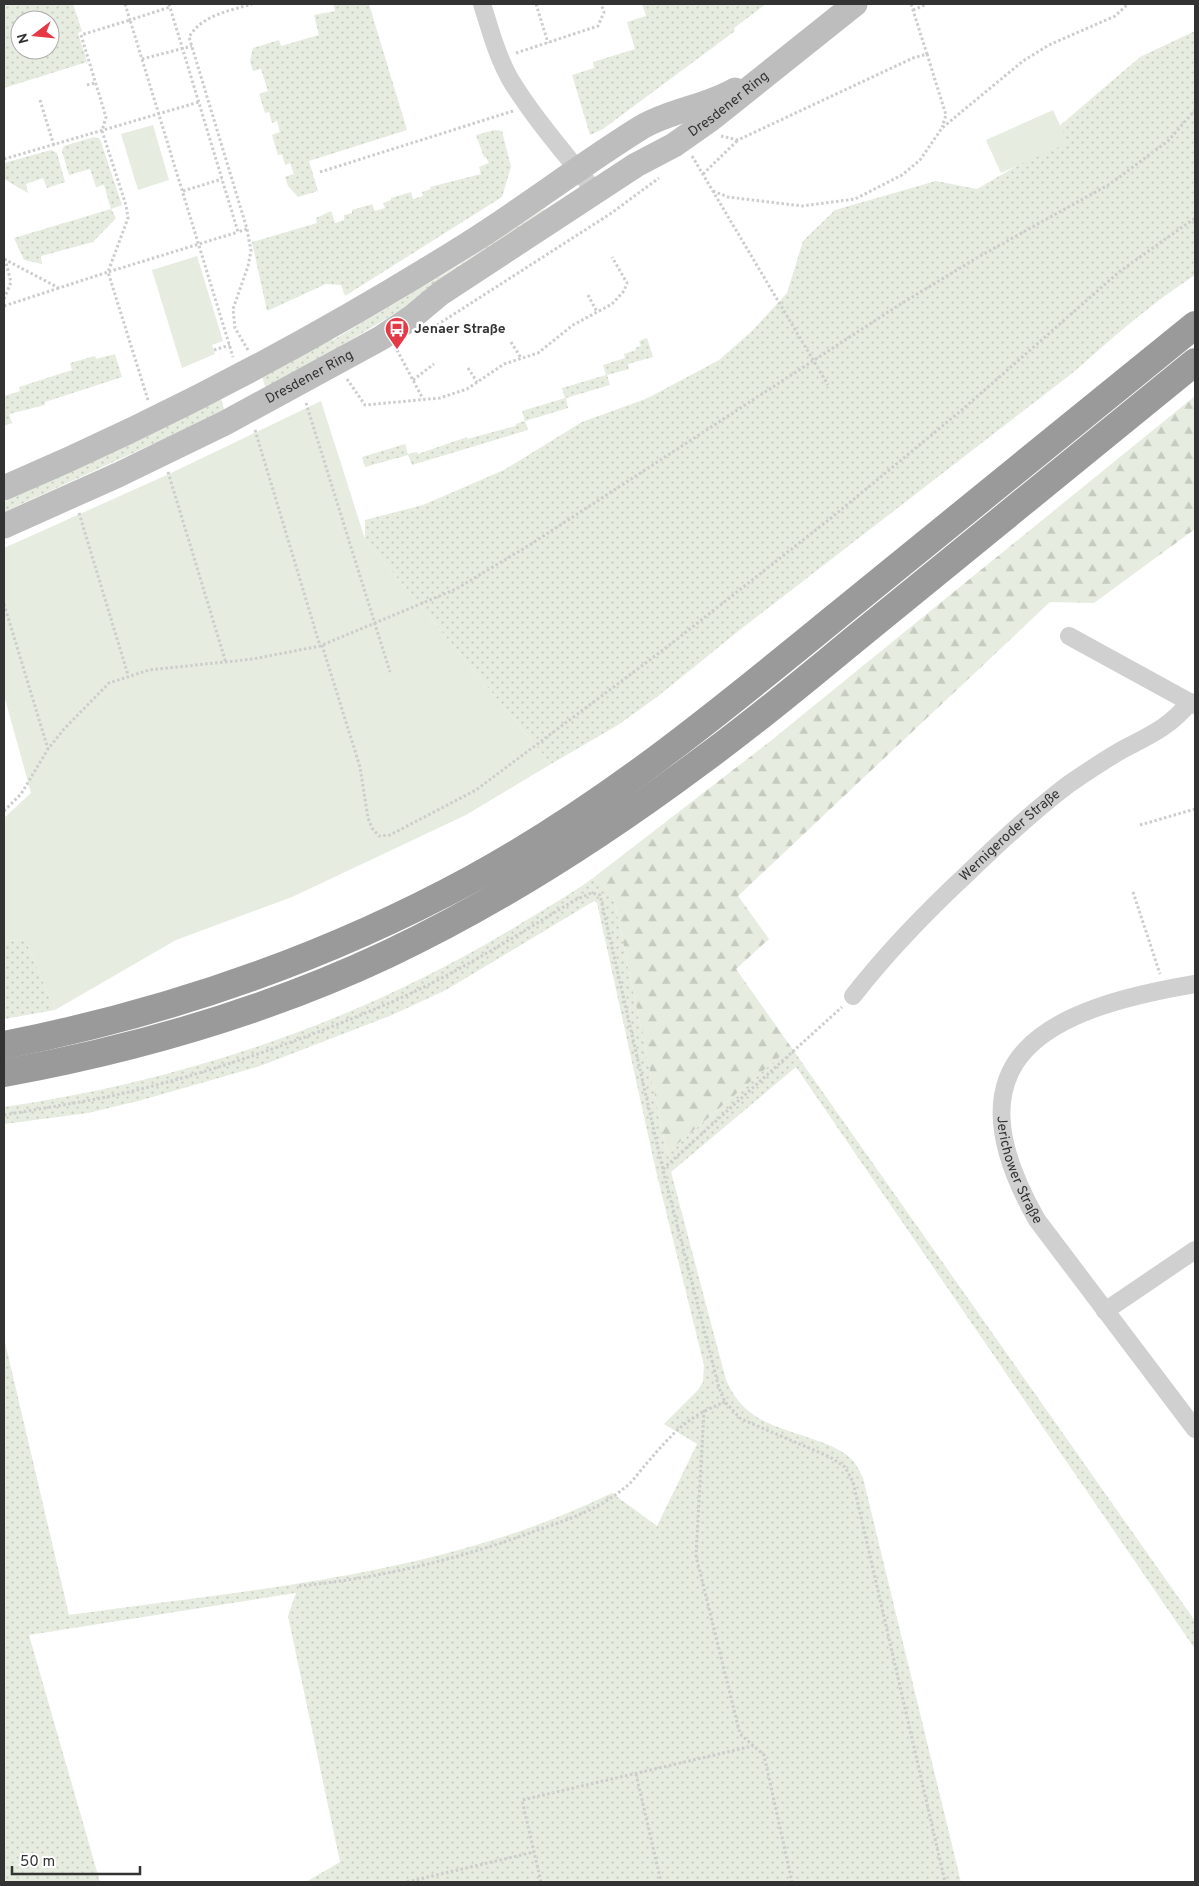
<svg xmlns="http://www.w3.org/2000/svg" width="1199" height="1886" font-family="Overpass,sans-serif">
<style>
.grass{fill:url(#grass-dots);fill-rule:evenodd}
.forest{fill:url(#forest-firs)}
.park{fill:#e6ecdf}
.lines{fill:none;stroke-linecap:round;stroke-linejoin:round}
.path{stroke:#cdcdcd;stroke-width:3;stroke-dasharray:2.5 2.5;stroke-linecap:butt}
.street{stroke:#d0d0d0;stroke-width:18}
.secondary{stroke:#bdbdbd;stroke-width:25}
.highway{stroke:#9a9a9a;stroke-width:28}
.labels{text-anchor:middle;dominant-baseline:central;stroke-width:5;stroke-linejoin:round;paint-order:stroke}
.street-label{font-size:14px;fill:#333;stroke:#fff}
.poi-label{font-size:14px;font-weight:bold;fill:#333;stroke:#fff;text-anchor:start}
</style>
<defs>
<pattern id="grass-dots" width="8" height="8" patternUnits="userSpaceOnUse" patternTransform="scale(1.25)"><rect width="8" height="8" fill="#e6ecdf"/><path d="M2 2h.1M6 6h.1" fill="none" stroke="#c6cbc0" stroke-width="1.8" stroke-linecap="round"/></pattern>
<pattern id="forest-firs" width="22" height="20" patternUnits="userSpaceOnUse" patternTransform="scale(1.25)"><rect width="22" height="20" fill="#e6ecdf"/><path d="M5 1l3.5 6h-7zM16 11l3.5 6h-7z" fill="#c6cbc0"/></pattern>
</defs>
<rect width="100%" height="100%" fill="#fff"/>
<g class="grass">
<path d="M 4,4 L 73,4 L 82,31 L 78,33 L 87,62 L 4,88 ZM 20,20 L 50,20 L 50,50 L 20,50 Z"/>
<path d="M 333,4 L 369,4 L 407,130 L 309,161 L 318,191 L 298,197 L 288,186 L 285,177 L 294,174 L 290,163 L 285,165 L 282,154 L 278,155 L 272,135 L 280,132 L 277,121 L 272,123 L 269,112 L 265,113 L 259,94 L 268,91 L 261,69 L 253,71 L 250,61 L 253,48 L 279,40 L 281,46 L 319,35 L 314,15 L 335,11 Z"/>
<path d="M 642,4 L 766,4 L 734,28 L 735,31 L 603,129 L 590,135 L 572,75 L 594,68 L 593,62 L 635,49 L 627,22 L 646,16 Z"/>
<path d="M 1195,31 L 1195,275 C 1152,303 1113,337 1075,371 L 741,629 L 657,697 L 618,725 L 551,764 L 365,539 L 365,520 L 423,505 L 504,470 L 582,422 L 648,398 L 719,360 L 751,332 L 787,293 L 803,241 L 835,210 L 936,181 L 977,189 L 1020,164 L 1036,146 L 1140,57 Z"/>
<path d="M 494,130 L 502,131 L 511,167 L 502,197 L 345,296 L 341,285 L 326,284 L 267,311 L 252,242 L 317,223 L 316,218 L 331,211 L 335,223 L 344,220 L 344,215 L 352,213 L 352,210 L 372,204 L 375,211 L 385,208 L 383,203 L 391,200 L 391,198 L 411,192 L 413,199 L 423,196 L 422,192 L 431,189 L 430,187 L 481,174 L 479,167 L 489,163 L 486,157 L 484,157 L 476,135 Z"/>
<path d="M 94,137 L 100,139 L 122,205 L 111,209 L 116,218 L 93,242 L 41,256 L 42,264 L 24,260 L 14,238 L 111,209 L 104,185 L 96,187 L 90,169 L 69,175 L 62,151 L 64,146 Z"/>
<path d="M 51,150 L 57,153 L 65,182 L 47,188 L 43,178 L 26,184 L 28,193 L 4,179 L 4,163 Z"/>
<path d="M 544,209 L 550,218 L 475,266 L 337,348 L 268,396 L 260,370 L 324,335 L 333,340 L 461,264 Z"/>
<path d="M 647,338 L 653,357 L 628,364 L 629,369 L 607,375 L 610,385 L 566,398 L 568,408 L 525,421 L 528,430 L 412,465 L 408,455 L 365,467 L 362,457 L 405,444 L 408,454 L 417,452 L 418,454 L 467,437 L 467,439 L 516,426 L 516,424 L 525,421 L 522,411 L 565,398 L 562,388 L 606,375 L 603,365 L 625,358 L 624,354 L 636,350 L 635,348 L 641,346 L 639,341 Z"/>
<path d="M 115,354 L 122,377 L 45,402 L 45,405 L 9,414 L 12,423 L 4,426 L 4,396 L 20,391 L 19,387 L 72,370 L 70,363 L 95,356 L 96,359 Z"/>
<path d="M 219,391 L 226,417 L 162,449 L 155,443 L 4,512 L 4,502 L 150,435 L 149,426 Z"/>
<path d="M 593,878 L 613,894 L 667,1153 L 791,1047 L 1195,1621 L 1195,1649 L 796,1067 L 671,1172 L 726,1380 C 745,1423 777,1426 818,1441 C 830,1445 842,1450 851,1459 C 856,1463 860,1472 863,1478 L 961,1882 L 306,1882 L 340,1862 L 288,1616 L 296,1593 L 29,1635 L 100,1882 L 4,1882 L 4,1338 L 69,1615 C 253,1589 443,1576 612,1493 L 657,1526 L 697,1444 L 664,1424 L 698,1390 L 703,1382 L 704,1365 L 656,1171 L 597,903 L 594,901 L 446,990 L 392,1015 L 260,1066 L 142,1100 L 88,1113 L 4,1124 L 4,1107 C 185,1081 364,1020 520,924 C 544,909 570,895 593,878 Z"/>
<path d="M 4,940 L 26,941 L 55,1010 L 4,1019 Z"/>
</g>
<path class="forest" d="M 1195,396 L 1195,529 L 1094,603 L 1050,602 L 738,896 L 769,939 L 736,969 L 791,1047 L 667,1153 L 613,894 L 593,878 L 768,743 Z"/>
<g class="park">
<path d="M 1053,110 L 1068,143 L 1001,173 L 986,140 Z"/>
<path d="M 153,125 L 169,180 L 138,190 L 121,134 Z"/>
<path d="M 197,256 L 223,341 L 212,345 L 215,354 L 182,368 L 152,270 Z"/>
<path d="M 321,401 L 365,539 L 551,764 L 466,815 L 292,897 L 176,940 L 55,1010 L 26,941 L 4,940 L 4,818 L 31,793 L 4,695 L 4,548 L 169,474 Z"/>
</g>
<g class="lines">
<g class="path">
<path d="M 125,4 L 130,20 L 170,7"/>
<path d="M 169,4 L 238,232 L 247,229"/>
<path d="M 536,4 L 548,43"/>
<path d="M 913,10 L 927,4"/>
<path d="M 516,53 L 598,26 L 604,12 L 601,4"/>
<path d="M 927,54 L 946,115 L 942,127"/>
<path d="M 142,59 L 192,46"/>
<path d="M 87,85 L 95,83"/>
<path d="M 40,100 L 54,146"/>
<path d="M 721,136 L 738,140 L 913,58 L 927,54 L 911,4"/>
<path d="M 692,156 L 828,385"/>
<path d="M 4,159 L 199,102"/>
<path d="M 320,172 L 513,111"/>
<path d="M 703,174 L 738,140"/>
<path d="M 183,191 L 222,179"/>
<path d="M 713,191 L 728,197 L 802,206 L 855,199 L 902,175 L 920,160 L 942,128 L 1023,61 L 1049,45 L 1115,16 L 1128,4"/>
<path d="M 4,259 L 59,288 L 108,272 L 128,218 L 126,205 L 102,131 L 106,117 L 81,35 L 130,20 L 233,357"/>
<path d="M 588,295 L 597,312"/>
<path d="M 4,299 L 11,282 L 5,259"/>
<path d="M 4,306 L 59,288"/>
<path d="M 437,325 L 610,214 L 659,178"/>
<path d="M 511,342 L 521,358"/>
<path d="M 214,350 L 230,345"/>
<path d="M 248,350 L 235,328 L 233,309 L 248,266 L 251,251 L 247,229 L 189,37 C 202,15 229,11 252,4"/>
<path d="M 397,350 L 423,399"/>
<path d="M 468,368 L 477,382"/>
<path d="M 347,379 L 365,405 L 440,398 L 467,389 L 504,364 L 538,353 L 573,325 L 612,304 L 624,291 L 627,283 L 612,257"/>
<path d="M 413,380 L 434,364"/>
<path d="M 148,400 L 108,272 L 238,232"/>
<path d="M 306,403 L 390,672"/>
<path d="M 255,430 L 320,646"/>
<path d="M 168,472 L 226,663"/>
<path d="M 79,513 L 128,675"/>
<path d="M 4,604 L 48,749"/>
<path d="M 322,645 L 360,767 L 368,818 L 372,828 L 379,836 L 390,835 L 476,790 L 667,647 L 831,518 L 963,409 L 1119,272 L 1195,218"/>
<path d="M 4,811 L 21,794 L 48,749 L 64,729 L 109,683 L 149,670 L 253,659 L 320,646 L 456,589 L 528,546 L 899,305 L 980,256 L 1110,184 L 1168,141 L 1195,110"/>
<path d="M 1140,825 L 1195,809"/>
<path d="M 1133,892 L 1160,974"/>
<path d="M 4,1115 C 49,1107 93,1101 137,1090 C 222,1069 307,1038 387,1004 C 453,976 514,937 575,900 L 591,893 L 600,895 L 663,1170 L 719,1388 L 725,1402 L 741,1419 L 830,1457 L 845,1467 L 853,1482 L 945,1882"/>
<path d="M 663,1169 L 842,1007"/>
<path d="M 704,1410 L 696,1556 L 740,1734 L 764,1755 L 792,1882"/>
<path d="M 299,1586 C 381,1578 460,1559 538,1530 C 567,1520 599,1509 623,1489 C 632,1483 639,1472 646,1464 C 673,1433 686,1417 725,1402"/>
<path d="M 636,1774 L 661,1882"/>
<path d="M 407,1882 L 534,1852"/>
<path d="M 541,1882 L 522,1800 L 753,1746"/>
</g>
<g class="street">
<path d="M 482,4 C 490,29 497,56 510,79 C 534,119 567,155 595,192"/>
<path d="M 1069,636 L 1195,705"/>
<path id="s1" d="M 1195,984 C 1046,1009 944,1057 1037,1220 L 1195,1429"/>
<path id="s2" d="M 853,996 C 888,951 927,911 969,872 C 1001,841 1033,811 1069,784 C 1085,773 1103,761 1120,751 C 1148,736 1169,728 1190,702"/>
<path d="M 1105,1311 L 1195,1250"/>
</g>
<g class="secondary">
<path d="M 4,488 C 165,419 320,337 468,244 C 527,207 582,164 642,127 C 671,110 706,107 735,90"/>
<path id="s3" d="M 4,526 L 118,475 L 225,423 L 381,338 L 411,318 L 441,293 L 636,165 L 674,145 L 711,119 L 855,4"/>
</g>
<g class="highway">
<path d="M 4,1045 C 167,1013 324,959 470,880 C 603,808 721,711 838,615 C 957,519 1076,422 1195,325"/>
<path d="M 4,1073 C 135,1049 267,1011 388,954 C 498,902 602,835 700,762 C 761,718 819,668 877,621 C 983,535 1089,449 1195,362"/>
</g>
</g>
<defs>
<symbol id="bus-pin" viewBox="-11 -11 22 30"><path d="M0 17L-7.5 6A9.5 9.5 0 1 1 7.5 6Z" fill="#e63946" stroke="#fff"/><path d="M-5-6H5V4H4V6H2V4H-2V6H-4V4H-5ZM-3.5-4V0h7V-4ZM-3.5 1.2v1.5H-2V1.2ZM2 1.2v1.5H3.5V1.2Z" fill="#fff"/></symbol>
</defs>
<g fill-rule="evenodd">
<use href="#bus-pin" x="383" y="315" width="28" height="38"/>
</g>
<g class="labels">
<g class="street-label">
<text stroke="none"><textPath href="#s3" startOffset="841">Dresdener Ring</textPath></text>
<text stroke="none"><textPath href="#s3" startOffset="340">Dresdener Ring</textPath></text>
<text stroke="none"><textPath href="#s2" startOffset="225">Wernigeroder Straße</textPath></text>
<text stroke="none"><textPath href="#s1" startOffset="314">Jerichower Straße</textPath></text>
</g>
<g class="poi-label">
<text x="414" y="329">Jenaer Straße</text>
</g>
</g>
<rect width="1199" height="1886" fill="none" stroke="#333333" stroke-width="10"/>
<g transform="translate(35 35) rotate(254)"><circle r="24" fill="#ffffff" stroke="#adadad"/>
<path d="M0-4L9 19L0 12L-9 19Z" fill="#e63946"/>
<text y="-8" font-size="14" font-weight="bold" text-anchor="middle" fill="#333333">N</text>
</g>
<path d="M12 1866v8h128v-8" fill="none" stroke="#333333" stroke-width="2.5"/>
<text x="20" y="1866" font-size="15" fill="#333333" stroke="#ffffff" stroke-width="4" paint-order="stroke">50 m</text>
</svg>
